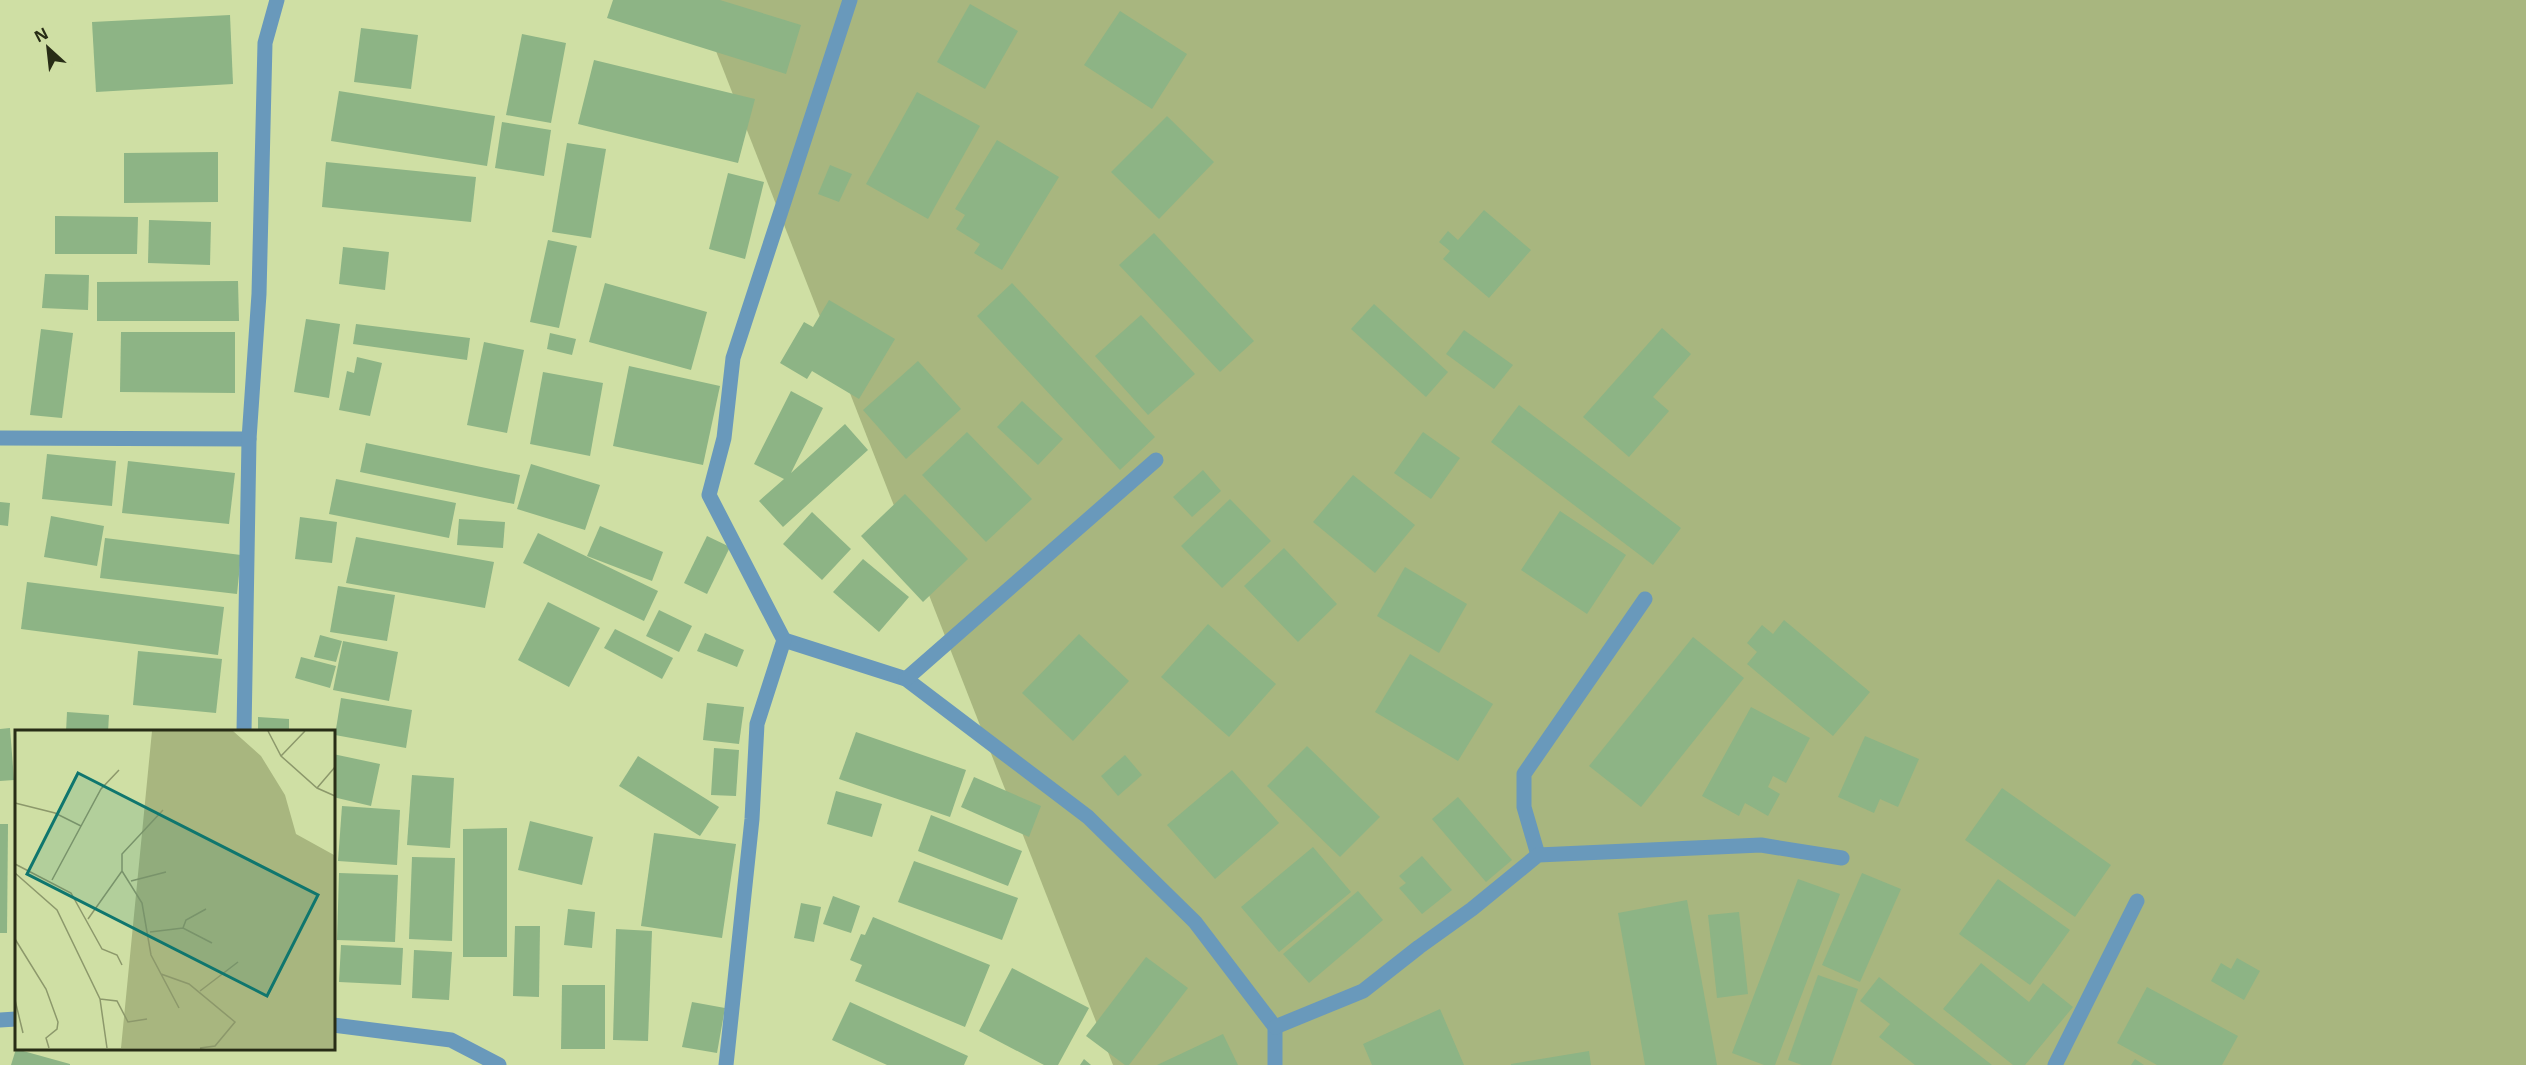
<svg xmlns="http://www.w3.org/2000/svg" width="2526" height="1065" font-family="'Open Sans',sans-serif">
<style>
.green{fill:#a8b67f}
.building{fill:#8db485}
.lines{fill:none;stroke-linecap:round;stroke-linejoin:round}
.minor{stroke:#6999bb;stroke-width:15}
.inset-road{fill:none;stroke:#8c986b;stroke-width:1.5}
.view{fill:#0f766e;fill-opacity:0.15;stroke:#0f766e;stroke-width:3}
.inset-edge{fill:none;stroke:#282d16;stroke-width:3}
</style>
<rect width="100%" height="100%" fill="#cfdfa4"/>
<path class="green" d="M 696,0 L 2526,0 L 2526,1065 L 1113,1065 Z"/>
<g class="building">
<path d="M 613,0 L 720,0 L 801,25 L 786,74 L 607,18 Z"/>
<path d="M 970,4 L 1018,31 L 985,89 L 937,62 Z"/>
<path d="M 1120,11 L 1187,54 L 1152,109 L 1084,65 Z"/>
<path d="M 230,15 L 233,84 L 96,92 L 92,22 Z"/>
<path d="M 361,28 L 418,35 L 411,89 L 354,82 Z"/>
<path d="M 522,34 L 566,43 L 551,123 L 506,115 Z"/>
<path d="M 594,60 L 755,99 L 738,163 L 578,124 Z"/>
<path d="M 339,91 L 495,116 L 487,166 L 331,141 Z"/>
<path d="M 917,92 L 980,126 L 928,219 L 866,184 Z"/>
<path d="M 1167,116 L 1214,162 L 1159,219 L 1111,172 Z"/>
<path d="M 502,122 L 551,130 L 544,176 L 495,168 Z"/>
<path d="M 997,140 L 1059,177 L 1002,270 L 974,253 L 980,244 L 956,229 L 965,215 L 955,209 Z"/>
<path d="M 567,143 L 606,149 L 591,238 L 552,232 Z"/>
<path d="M 218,152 L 218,202 L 124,203 L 124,153 Z"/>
<path d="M 326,162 L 476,177 L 471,222 L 322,207 Z"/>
<path d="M 830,165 L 852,174 L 839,202 L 818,194 Z"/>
<path d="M 728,173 L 764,182 L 745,259 L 709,249 Z"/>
<path d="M 1484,210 L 1531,250 L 1489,298 L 1443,259 L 1450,251 L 1439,242 L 1448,231 L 1458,240 Z"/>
<path d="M 55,216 L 138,217 L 137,254 L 55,254 Z"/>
<path d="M 149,220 L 211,222 L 210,265 L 148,263 Z"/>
<path d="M 1154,233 L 1254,341 L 1220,372 L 1119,265 Z"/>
<path d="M 548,240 L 577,246 L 559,328 L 530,322 Z"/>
<path d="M 343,247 L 389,252 L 385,290 L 339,284 Z"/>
<path d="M 45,274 L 89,275 L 88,310 L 42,308 Z"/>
<path d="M 238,281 L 239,321 L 97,321 L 97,282 Z"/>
<path d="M 605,283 L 707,312 L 691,370 L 589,342 Z"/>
<path d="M 1012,283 L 1155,437 L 1120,470 L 977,316 Z"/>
<path d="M 829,300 L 895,339 L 859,399 L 812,371 L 807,379 L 780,363 L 804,322 L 813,327 Z"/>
<path d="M 1374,304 L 1448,372 L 1426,397 L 1351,329 Z"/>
<path d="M 1141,315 L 1195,374 L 1148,415 L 1095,356 Z"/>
<path d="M 306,319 L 340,324 L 329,398 L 294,392 Z"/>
<path d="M 356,324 L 470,338 L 467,360 L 353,344 Z"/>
<path d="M 1662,328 L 1691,354 L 1653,397 L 1669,411 L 1629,457 L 1583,417 Z"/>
<path d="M 41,329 L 73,333 L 62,418 L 30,415 Z"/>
<path d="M 1464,330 L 1513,365 L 1494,389 L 1446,354 Z"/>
<path d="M 121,332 L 235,332 L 235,393 L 120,392 Z"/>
<path d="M 550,333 L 576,339 L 572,355 L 547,349 Z"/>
<path d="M 484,342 L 524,350 L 507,433 L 467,425 Z"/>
<path d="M 357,357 L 382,363 L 370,416 L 339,410 L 347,371 L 354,373 Z"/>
<path d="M 918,361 L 961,409 L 906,459 L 863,410 Z"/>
<path d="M 629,366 L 720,386 L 703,465 L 613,446 Z"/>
<path d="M 543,372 L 603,383 L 590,456 L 530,444 Z"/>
<path d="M 791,391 L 823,408 L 791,473 L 845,424 L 868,450 L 783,527 L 759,501 L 784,479 L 754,464 Z"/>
<path d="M 1022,401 L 1063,439 L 1038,465 L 997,427 Z"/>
<path d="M 1519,405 L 1681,528 L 1653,565 L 1491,442 Z"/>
<path d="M 967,432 L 1032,499 L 986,542 L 922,475 Z"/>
<path d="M 1423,432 L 1460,458 L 1431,499 L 1394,473 Z"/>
<path d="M 366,443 L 520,475 L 514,504 L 360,472 Z"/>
<path d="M 47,454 L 116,461 L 112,506 L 42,499 Z"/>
<path d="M 128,461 L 235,473 L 229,524 L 122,513 Z"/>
<path d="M 531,464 L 600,485 L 585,530 L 517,509 Z"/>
<path d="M 1203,470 L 1221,491 L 1192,517 L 1173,497 Z"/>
<path d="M 1353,475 L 1415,525 L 1375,573 L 1313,522 Z"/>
<path d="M 336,479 L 456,503 L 449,538 L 329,514 Z"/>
<path d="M 905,494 L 968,559 L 923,602 L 861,536 Z"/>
<path d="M 1230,499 L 1271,541 L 1222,588 L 1181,546 Z"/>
<path d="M 0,502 L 10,503 L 8,526 L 0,525 Z"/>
<path d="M 1560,511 L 1626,555 L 1587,614 L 1521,570 Z"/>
<path d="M 812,512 L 851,549 L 822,580 L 783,544 Z"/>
<path d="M 51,516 L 104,526 L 97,566 L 44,557 Z"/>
<path d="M 300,517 L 337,522 L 332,563 L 295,559 Z"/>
<path d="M 459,519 L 505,522 L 503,548 L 457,545 Z"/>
<path d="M 600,526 L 663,552 L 652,581 L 587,556 Z"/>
<path d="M 538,533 L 658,591 L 644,621 L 523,563 Z"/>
<path d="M 707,536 L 730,547 L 707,594 L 684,583 Z"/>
<path d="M 356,537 L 494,562 L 485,608 L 346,583 Z"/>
<path d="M 105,538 L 241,555 L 237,594 L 100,578 Z"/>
<path d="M 1284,548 L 1337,604 L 1298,642 L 1244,586 Z"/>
<path d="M 863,559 L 909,597 L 879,632 L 833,592 Z"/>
<path d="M 1405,567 L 1467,604 L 1439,653 L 1377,616 Z"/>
<path d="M 27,582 L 224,607 L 218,655 L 21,629 Z"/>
<path d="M 338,586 L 395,595 L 387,641 L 330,632 Z"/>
<path d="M 548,602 L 600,628 L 569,687 L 518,660 Z"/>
<path d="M 659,610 L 692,626 L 679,652 L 646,636 Z"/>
<path d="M 1784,620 L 1870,692 L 1833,736 L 1747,664 L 1757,652 L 1747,643 L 1762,625 L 1773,634 Z"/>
<path d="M 1208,624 L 1276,684 L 1229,737 L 1161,677 Z"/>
<path d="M 615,629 L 673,658 L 662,679 L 604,648 Z"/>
<path d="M 705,633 L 744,650 L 737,667 L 697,651 Z"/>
<path d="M 1079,634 L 1129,681 L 1073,741 L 1022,693 Z"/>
<path d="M 320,635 L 342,641 L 336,662 L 314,657 Z"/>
<path d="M 1693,637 L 1744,678 L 1641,807 L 1589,766 Z"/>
<path d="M 343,641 L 398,652 L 389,701 L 333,690 Z"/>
<path d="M 138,651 L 222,659 L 216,713 L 133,705 Z"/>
<path d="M 1410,654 L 1493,704 L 1458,761 L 1375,712 Z"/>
<path d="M 301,657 L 336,666 L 330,688 L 295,678 Z"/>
<path d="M 341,698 L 412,710 L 406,748 L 335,735 Z"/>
<path d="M 707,703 L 744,707 L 739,744 L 703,740 Z"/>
<path d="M 1751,707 L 1810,738 L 1786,783 L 1773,776 L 1768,787 L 1780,794 L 1768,816 L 1745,803 L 1739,816 L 1702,796 Z"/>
<path d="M 67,712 L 109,715 L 108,732 L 66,732 Z"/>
<path d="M 258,717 L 289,719 L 289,732 L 258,732 Z"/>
<path d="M 10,728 L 14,780 L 0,781 L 0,729 Z"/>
<rect x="112" y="729" width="24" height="3"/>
<path d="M 856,732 L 966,770 L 950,817 L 839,779 Z"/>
<path d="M 1865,736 L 1919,759 L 1898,807 L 1880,799 L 1874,813 L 1838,797 Z"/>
<path d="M 1307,746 L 1380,817 L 1340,857 L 1267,786 Z"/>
<path d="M 714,748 L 739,750 L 736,796 L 711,795 Z"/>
<path d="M 333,754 L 380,764 L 371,806 L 333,797 Z"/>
<path d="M 1125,755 L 1142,775 L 1118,796 L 1101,776 Z"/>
<path d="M 638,756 L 719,807 L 700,836 L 619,786 Z"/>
<path d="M 1232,770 L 1279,823 L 1215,879 L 1167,825 Z"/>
<path d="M 412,775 L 454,778 L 450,848 L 407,845 Z"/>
<path d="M 974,777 L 1041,806 L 1029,837 L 961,807 Z"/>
<path d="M 2002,788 L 2111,865 L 2075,917 L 1965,840 Z"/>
<path d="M 836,791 L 882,804 L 872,837 L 827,824 Z"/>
<path d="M 1458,797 L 1512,860 L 1486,882 L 1432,819 Z"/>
<path d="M 342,806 L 400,810 L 397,865 L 338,861 Z"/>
<path d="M 931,815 L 1022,851 L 1008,886 L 918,851 Z"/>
<path d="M 530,821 L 593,837 L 582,885 L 518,870 Z"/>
<path d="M 0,824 L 8,824 L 7,933 L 0,933 Z"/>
<path d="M 507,828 L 507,957 L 463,957 L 463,829 Z"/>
<path d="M 654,833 L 736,844 L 722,938 L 641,926 Z"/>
<path d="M 1313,847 L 1351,892 L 1279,952 L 1241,907 Z"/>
<path d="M 1422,856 L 1452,890 L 1422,914 L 1399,888 L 1406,883 L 1399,876 Z"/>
<path d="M 412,857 L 455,858 L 452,941 L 409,939 Z"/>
<path d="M 914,861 L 1018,898 L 1002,940 L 898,902 Z"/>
<path d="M 339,873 L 398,875 L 395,942 L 337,940 Z"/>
<path d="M 1862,873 L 1901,889 L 1860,982 L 1822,965 Z"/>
<path d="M 1798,879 L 1840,894 L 1775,1065 L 1764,1065 L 1732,1053 Z"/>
<path d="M 1998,879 L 2070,930 L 2030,985 L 1959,934 Z"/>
<path d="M 1358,891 L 1383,920 L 1309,983 L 1283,954 Z"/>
<path d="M 833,896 L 860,906 L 851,933 L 823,924 Z"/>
<path d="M 1687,900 L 1717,1065 L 1645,1065 L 1618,913 Z"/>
<path d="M 801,903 L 821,907 L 814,942 L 794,938 Z"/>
<path d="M 568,909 L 595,912 L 592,948 L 564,945 Z"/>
<path d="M 1739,912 L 1748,994 L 1717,998 L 1708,915 Z"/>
<path d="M 873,917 L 990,965 L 965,1027 L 855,981 L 862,965 L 850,960 L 861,934 L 865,935 Z"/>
<path d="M 515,926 L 540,926 L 539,997 L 513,996 Z"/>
<path d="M 616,929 L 652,931 L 648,1041 L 613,1040 Z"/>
<path d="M 341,945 L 403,948 L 401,985 L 339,982 Z"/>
<path d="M 414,950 L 452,952 L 449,1000 L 412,998 Z"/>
<path d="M 1146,957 L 1188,988 L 1129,1065 L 1125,1065 L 1086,1036 Z"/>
<path d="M 2237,958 L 2260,971 L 2244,1000 L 2211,981 L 2221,963 L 2231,969 Z"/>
<path d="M 1981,963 L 2029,1002 L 2043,983 L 2073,1007 L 2025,1065 L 2013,1065 L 1943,1009 Z"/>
<path d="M 1012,968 L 1089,1008 L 1058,1065 L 1044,1065 L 979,1031 Z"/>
<path d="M 1818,975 L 1858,989 L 1831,1065 L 1802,1065 L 1788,1060 Z"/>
<path d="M 1879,977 L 1992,1065 L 1915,1065 L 1879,1037 L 1890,1024 L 1860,1001 Z"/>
<path d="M 562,985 L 605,985 L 605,1049 L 561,1049 Z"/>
<path d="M 2147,987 L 2238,1036 L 2222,1065 L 2157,1065 L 2117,1043 Z"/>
<path d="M 692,1002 L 725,1008 L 717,1053 L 682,1047 Z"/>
<path d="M 850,1002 L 968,1056 L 964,1065 L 887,1065 L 832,1040 Z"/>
<path d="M 1440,1009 L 1464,1065 L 1372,1065 L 1363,1044 Z"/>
<path d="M 1223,1034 L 1238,1065 L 1157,1065 Z"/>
<path d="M 16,1049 L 70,1064 L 70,1065 L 11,1065 Z"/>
<path d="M 1589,1051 L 1591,1065 L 1511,1065 L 1511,1064 Z"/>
<path d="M 1084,1059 L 1091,1065 L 1080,1065 Z"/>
<path d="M 2135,1059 L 2144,1065 L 2131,1065 Z"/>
</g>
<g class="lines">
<g class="minor">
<path d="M 0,438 L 249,439"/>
<path d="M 784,640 L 906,679 L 1088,817 L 1195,922 L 1275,1027 L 1275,1065"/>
<path d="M 906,679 L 1156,460"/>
<path d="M 244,732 L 249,439 L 259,294 L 265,43 L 277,0"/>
<path d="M 1538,855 L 1524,807 L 1524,774 L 1645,599"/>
<path d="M 0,1020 L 16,1019"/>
<path d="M 333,1025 L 451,1040 L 499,1065"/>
<path d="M 1275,1027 L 1363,991 L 1419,947 L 1472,909 L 1538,855 L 1761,845 L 1842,858"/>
<path d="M 726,1065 L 752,819 L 757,724 L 784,640 L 709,495 L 724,438 L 733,358 L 850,0"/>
<path d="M 2055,1065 L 2137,901"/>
</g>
</g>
<g transform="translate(15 730)">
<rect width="320" height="320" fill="#cfdfa4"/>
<path d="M 137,1 L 218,1 L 246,26 L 270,65 L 281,104 L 319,125 L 319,318 L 106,318 Z" fill="#a8b67f"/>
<path class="inset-road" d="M 253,1 L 266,26 L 302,58 L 320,66M 266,26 L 290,1M 302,58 L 320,37M 0,73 L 40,83 L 66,96M 0,134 L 56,163 L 87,219 L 102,225 L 107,235M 107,141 L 127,173 L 136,225 L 164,278M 0,143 L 42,180 L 85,269 L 92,318M 37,150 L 86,59 L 104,40M 116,151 L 151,142M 73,189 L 107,141 L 107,124 L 148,80M 168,198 L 171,190 L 191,179M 135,202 L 168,198 L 197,213M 0,209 L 31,259 L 43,292 L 42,299 L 31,308 L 34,318M 146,244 L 174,254 L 220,292 L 200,316 L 185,318M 185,261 L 223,232M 85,269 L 102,271 L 113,292 L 132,289M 0,270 L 8,303"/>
<path class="view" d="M 63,43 L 303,165 L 252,266 L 12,144 Z"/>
<rect width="320" height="320" class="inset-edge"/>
</g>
<g transform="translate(48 48) rotate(333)" stroke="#cfdfa4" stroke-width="4.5" paint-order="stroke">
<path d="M0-4.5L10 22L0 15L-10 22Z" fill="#282d16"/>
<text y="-9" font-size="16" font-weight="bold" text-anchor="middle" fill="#282d16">N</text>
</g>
</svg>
